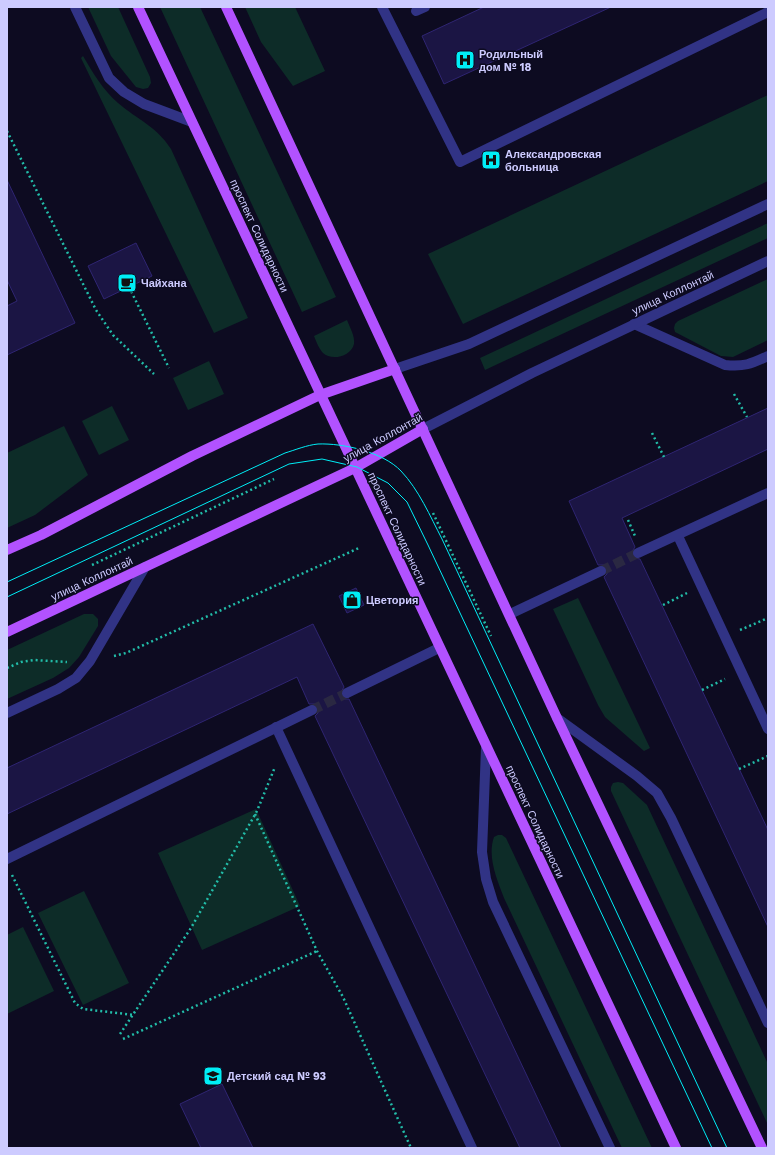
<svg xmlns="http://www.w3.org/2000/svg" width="775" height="1155" font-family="'Work Sans',sans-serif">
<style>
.green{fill:#0d2c28}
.building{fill:#1b1544;stroke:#2f2572}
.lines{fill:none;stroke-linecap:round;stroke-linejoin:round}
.minor-tunnel{stroke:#2a2842;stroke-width:10;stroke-dasharray:10 5;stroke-linecap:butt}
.path{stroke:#22bca8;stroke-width:2.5;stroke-dasharray:2 3;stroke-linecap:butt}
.minor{stroke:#313385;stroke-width:10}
.major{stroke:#b252ff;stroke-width:10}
.tram{stroke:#00eef6;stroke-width:1}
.labels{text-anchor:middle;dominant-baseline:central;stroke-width:3;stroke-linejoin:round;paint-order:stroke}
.poi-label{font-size:11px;font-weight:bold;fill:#cdcbff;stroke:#0d0b21;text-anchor:start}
.street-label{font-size:11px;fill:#cdcbff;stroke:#0d0b21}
</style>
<rect width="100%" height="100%" fill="#0d0b21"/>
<g class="green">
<path d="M 88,7 L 118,7 L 150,77 L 151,83 L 148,88 L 143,89 L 136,87 L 111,56 Z"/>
<path d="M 160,7 L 200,7 L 336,297 L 302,312 Z"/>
<path d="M 245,7 L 295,7 L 325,71 L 293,86 L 261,42 Z"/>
<path d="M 83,56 C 93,73 103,90 118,103 C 138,120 156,126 171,149 L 248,318 L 214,333 L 81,58 Z"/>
<path d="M 768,95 L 768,181 L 463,324 L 428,254 Z"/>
<path d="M 768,223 L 768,238 L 485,370 L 480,358 Z"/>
<path d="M 768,279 L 768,340 L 733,357 L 721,356 L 675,332 L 674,328 L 675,324 L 678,321 Z"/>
<path d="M 347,320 C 350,328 355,336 354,344 C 351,357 331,361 323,353 C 319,349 316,341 314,336 Z"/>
<path d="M 209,361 L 224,394 L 188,410 L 173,378 Z"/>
<path d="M 112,406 L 129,440 L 99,455 L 82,421 Z"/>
<path d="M 64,426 L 88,475 L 35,515 L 7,528 L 7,453 Z"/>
<path d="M 578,598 L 650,748 L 644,751 L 605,717 L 598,705 L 553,609 Z"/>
<path d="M 84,614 L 93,614 L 98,619 L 98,626 L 79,657 L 69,668 L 53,678 L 7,699 L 7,650 Z"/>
<path d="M 618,782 L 623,783 L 647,805 L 768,1064 L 768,1125 L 611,791 L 611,787 L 613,783 Z"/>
<path d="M 256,809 L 300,906 L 202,950 L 158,853 Z"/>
<path d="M 498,835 L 502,835 L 506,838 L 652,1148 L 622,1148 L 504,898 C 497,879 487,857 494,837 Z"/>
<path d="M 84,891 L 129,983 L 83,1005 L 38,913 Z"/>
<path d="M 23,927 L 54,991 L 7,1014 L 7,935 Z"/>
</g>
<g class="building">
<path d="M 484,7 L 611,7 L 444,84 L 422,36 Z"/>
<path d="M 7,180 L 75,323 L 7,355 L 7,306 L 17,301 L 7,280 Z"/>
<path d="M 136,243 L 152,276 L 104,299 L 88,266 Z"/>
<path d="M 768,408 L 768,449 L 622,518 L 635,547 L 633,550 L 632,555 L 635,558 L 640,559 L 768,830 L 768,927 L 604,577 L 607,574 L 607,569 L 604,565 L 598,565 L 569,501 Z"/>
<path d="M 356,588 L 364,605 L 347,613 L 339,596 Z"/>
<path d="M 313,624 L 344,687 L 341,692 L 341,695 L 344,699 L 349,699 L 561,1148 L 520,1148 L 315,716 L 318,713 L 318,708 L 315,704 L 309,704 L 297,677 L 7,814 L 7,768 Z"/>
<path d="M 222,1084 L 253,1148 L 201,1148 L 180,1104 Z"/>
</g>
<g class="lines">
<g class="minor-tunnel">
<path d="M 601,571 L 638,553"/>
<path d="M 312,710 L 347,693"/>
</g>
<g class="path">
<path d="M 7,131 L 96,310 L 113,335 L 154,374"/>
<path d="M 129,287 L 169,368"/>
<path d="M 734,394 L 747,417"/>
<path d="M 652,433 L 664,457"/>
<path d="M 433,513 L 491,636"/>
<path d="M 628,520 L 635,536"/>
<path d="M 92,565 L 274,479"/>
<path d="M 663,605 L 687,593"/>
<path d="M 740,630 L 768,618"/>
<path d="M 114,656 L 126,653 L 359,548"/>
<path d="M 7,668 L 21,662 L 34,660 L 67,662"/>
<path d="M 702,690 L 725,679"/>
<path d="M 739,769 L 768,756"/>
<path d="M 255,814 L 317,951 L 343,997 L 411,1148"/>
<path d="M 12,875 L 75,1003 L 83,1009 L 134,1015"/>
<path d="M 120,1034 L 191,928 L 257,811 L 275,767"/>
<path d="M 123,1039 L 317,951"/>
</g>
<g class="minor">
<path d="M 75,7 L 109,78 L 124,92 L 144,104 L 192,122"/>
<path d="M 382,7 L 460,162 L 768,12"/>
<path d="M 416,11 L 425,7"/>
<path d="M 634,324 L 725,365 C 744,367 751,364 768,356"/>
<path d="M 395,369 L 469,344 L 768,204"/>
<path d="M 423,429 L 532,373 L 768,261"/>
<path d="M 678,536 L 768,729"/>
<path d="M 638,553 L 768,493"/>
<path d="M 510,614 L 601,571"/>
<path d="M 347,693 L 439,648"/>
<path d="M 7,713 L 58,689 L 76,678 L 90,661 L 145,567"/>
<path d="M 557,718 L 637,776 L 657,793 L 671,818 L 768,1023"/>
<path d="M 276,727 L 472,1148"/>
<path d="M 486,748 L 482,852 L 486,879 L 493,902 L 610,1148"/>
<path d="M 7,859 L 312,710"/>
</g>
<g class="major">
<path d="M 138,7 L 676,1148"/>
<path d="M 226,7 L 557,718 L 762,1148"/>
<path d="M 7,550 L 41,535 L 192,456 L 320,395 L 395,369"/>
<path d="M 7,632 L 355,468 L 423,429"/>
</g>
<g class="tram">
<path d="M 7,582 L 285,453 C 295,450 307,445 318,444 C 343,443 383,452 401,471 C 419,490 430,516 442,539 L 727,1148"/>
<path d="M 7,597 L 289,464 L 322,459 L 357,467 L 388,483 L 407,502 L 428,545 L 712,1148"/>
</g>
</g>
<defs>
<symbol id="hospital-square" viewBox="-11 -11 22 22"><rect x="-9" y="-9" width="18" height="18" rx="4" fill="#00eef6" stroke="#0d0b21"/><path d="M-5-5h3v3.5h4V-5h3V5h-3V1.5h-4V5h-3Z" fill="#111"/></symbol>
<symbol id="cafe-square" viewBox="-11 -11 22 22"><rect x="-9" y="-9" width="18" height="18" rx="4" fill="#00eef6" stroke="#0d0b21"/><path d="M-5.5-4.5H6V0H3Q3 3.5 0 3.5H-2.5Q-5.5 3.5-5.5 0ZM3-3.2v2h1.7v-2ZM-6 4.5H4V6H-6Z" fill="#111"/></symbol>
<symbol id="shop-square" viewBox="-11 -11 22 22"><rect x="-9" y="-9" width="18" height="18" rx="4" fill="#00eef6" stroke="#0d0b21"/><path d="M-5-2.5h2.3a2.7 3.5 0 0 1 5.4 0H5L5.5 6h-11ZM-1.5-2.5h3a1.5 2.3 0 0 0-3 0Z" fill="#111"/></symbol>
<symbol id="school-square" viewBox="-11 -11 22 22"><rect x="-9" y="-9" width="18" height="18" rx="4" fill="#00eef6" stroke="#0d0b21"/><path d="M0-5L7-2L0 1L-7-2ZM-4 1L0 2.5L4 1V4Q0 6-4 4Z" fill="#111"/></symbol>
</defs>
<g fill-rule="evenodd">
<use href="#hospital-square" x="454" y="49" width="22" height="22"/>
<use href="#hospital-square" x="480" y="149" width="22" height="22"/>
<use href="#cafe-square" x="116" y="272" width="22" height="22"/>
<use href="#shop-square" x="341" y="589" width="22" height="22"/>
<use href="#school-square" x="202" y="1065" width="22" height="22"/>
</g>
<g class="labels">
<g class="poi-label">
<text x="479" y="54">Родильный<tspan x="479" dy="13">дом № 18</tspan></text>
<text x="505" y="154">Александровская<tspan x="505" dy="13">больница</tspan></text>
<text x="141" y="283">Чайхана</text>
<text x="366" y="600">Цветория</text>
<text x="227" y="1076">Детский сад № 93</text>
</g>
<g class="street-label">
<text transform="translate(259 236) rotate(65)">проспект Солидарности</text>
<text transform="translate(673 293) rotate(-25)">улица Коллонтай</text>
<text transform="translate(383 438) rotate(-29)">улица Коллонтай</text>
<text transform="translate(397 529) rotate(65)">проспект Солидарности</text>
<text transform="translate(92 579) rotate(-25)">улица Коллонтай</text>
<text transform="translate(535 822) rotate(65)">проспект Солидарности</text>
</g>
</g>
<rect width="775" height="1155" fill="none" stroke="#cdcbff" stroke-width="16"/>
</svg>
